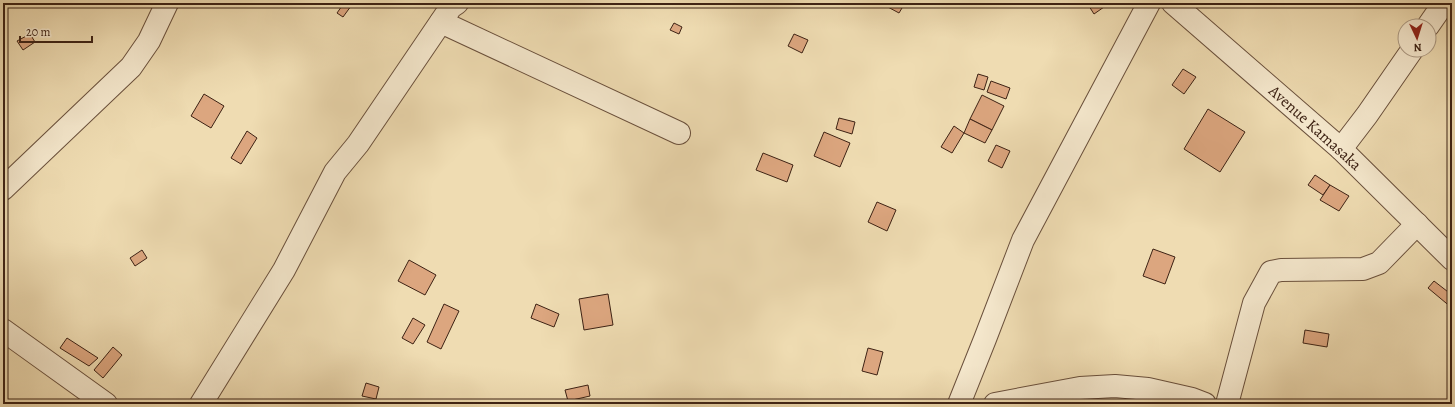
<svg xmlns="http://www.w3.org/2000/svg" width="1455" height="407" font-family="Alegreya,serif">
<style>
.building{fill:#dca67f;stroke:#3d2214}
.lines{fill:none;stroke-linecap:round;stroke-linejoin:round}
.minor-casing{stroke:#6a503c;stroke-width:24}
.minor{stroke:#f5e8cd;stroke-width:22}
.labels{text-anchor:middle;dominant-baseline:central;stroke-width:3;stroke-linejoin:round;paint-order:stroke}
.street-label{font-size:16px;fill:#3d2214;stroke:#f5e8cd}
</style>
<rect width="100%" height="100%" fill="#efdcb2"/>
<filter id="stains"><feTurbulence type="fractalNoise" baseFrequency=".005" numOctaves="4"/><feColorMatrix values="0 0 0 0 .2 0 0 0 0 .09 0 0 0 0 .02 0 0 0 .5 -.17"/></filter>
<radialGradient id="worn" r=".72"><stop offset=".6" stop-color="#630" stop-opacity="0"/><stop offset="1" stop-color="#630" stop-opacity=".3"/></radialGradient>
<g class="building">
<path d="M 344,3 L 351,6 L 343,17 L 337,13 Z"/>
<path d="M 887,3 L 905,3 L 899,13 L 886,6 Z"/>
<path d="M 1087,3 L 1101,3 L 1104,7 L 1094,14 Z"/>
<path d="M 674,23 L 682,27 L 679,34 L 670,30 Z"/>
<path d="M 30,34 L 35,42 L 23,50 L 17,41 Z"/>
<path d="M 794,34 L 808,40 L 802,53 L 788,46 Z"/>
<path d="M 1183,69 L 1196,77 L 1184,94 L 1172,85 Z"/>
<path d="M 978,74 L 988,77 L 984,90 L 974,87 Z"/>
<path d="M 991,81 L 1010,88 L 1006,99 L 987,92 Z"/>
<path d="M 204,94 L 224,106 L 211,128 L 191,116 Z"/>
<path d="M 982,95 L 1004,106 L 992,130 L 970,119 Z"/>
<path d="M 1208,109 L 1245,132 L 1220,172 L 1184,149 Z"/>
<path d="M 839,118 L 855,122 L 852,134 L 836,129 Z"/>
<path d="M 970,119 L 992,130 L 985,143 L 964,133 Z"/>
<path d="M 954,126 L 964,133 L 952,153 L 941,147 Z"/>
<path d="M 247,131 L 257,138 L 241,164 L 231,158 Z"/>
<path d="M 824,132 L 850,143 L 840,167 L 814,156 Z"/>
<path d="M 996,145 L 1010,151 L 1002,168 L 988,161 Z"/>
<path d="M 763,153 L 793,165 L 787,182 L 756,170 Z"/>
<path d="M 1315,175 L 1330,185 L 1323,195 L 1308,185 Z"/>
<path d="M 1330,185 L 1349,196 L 1339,211 L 1320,200 Z"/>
<path d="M 877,202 L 896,210 L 887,231 L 868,222 Z"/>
<path d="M 1153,249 L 1175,257 L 1165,284 L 1143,276 Z"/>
<path d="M 142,250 L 147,258 L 135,266 L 130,258 Z"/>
<path d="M 409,260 L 436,275 L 425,295 L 398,281 Z"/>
<path d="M 1434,281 L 1452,295 L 1452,308 L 1428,288 Z"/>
<path d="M 608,294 L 613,325 L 584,330 L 579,299 Z"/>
<path d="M 444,304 L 459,311 L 441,349 L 427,342 Z"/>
<path d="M 536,304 L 559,314 L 554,327 L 531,318 Z"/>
<path d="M 413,318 L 425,325 L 413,344 L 402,338 Z"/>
<path d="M 1305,330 L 1329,334 L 1327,347 L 1303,343 Z"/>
<path d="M 67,338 L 98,358 L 89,366 L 60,348 Z"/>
<path d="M 113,347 L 122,355 L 103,378 L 94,370 Z"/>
<path d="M 868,348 L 883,352 L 877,375 L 862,371 Z"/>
<path d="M 366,383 L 379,387 L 376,399 L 362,396 Z"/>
<path d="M 588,385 L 590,396 L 568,401 L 565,390 Z"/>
</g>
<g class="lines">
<defs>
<g id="minor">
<path d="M 1173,3 L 1341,149 L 1452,259"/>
<path d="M 441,22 L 679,133"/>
<path d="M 1428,26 L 1444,3"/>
<path d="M 1341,149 L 1367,115 L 1412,50"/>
<path d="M 3,189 L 131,67 L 149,41 L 167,3"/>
<path d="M 3,330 L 106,404"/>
<path d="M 201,404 L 284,270 L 335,172 L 358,144 L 451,7 L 457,3"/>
<path d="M 959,404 L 985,339 L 1023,240 L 1149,3"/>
<path d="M 995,404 L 1080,388 L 1115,386 L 1148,389 L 1192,399 L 1205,404"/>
<path d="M 1227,404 L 1254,303 L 1271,272 L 1281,270 L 1363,269 L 1379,263 L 1417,224"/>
</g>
</defs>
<use href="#minor" class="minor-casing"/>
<use href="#minor" class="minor"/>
</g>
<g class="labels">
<g class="street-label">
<text transform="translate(1315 128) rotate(42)">Avenue Kamasaka</text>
</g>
</g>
<rect width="1455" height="407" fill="none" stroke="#efdcb2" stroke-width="16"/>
<rect x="4" y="4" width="1447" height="399" fill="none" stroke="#3d2214" stroke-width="2"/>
<rect x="8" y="8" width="1439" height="391" fill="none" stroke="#3d2214"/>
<g transform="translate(1417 38) rotate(176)"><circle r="19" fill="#f5e8cd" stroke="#ab9983"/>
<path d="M0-3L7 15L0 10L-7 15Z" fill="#8f2418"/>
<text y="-6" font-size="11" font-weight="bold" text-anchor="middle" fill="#3d2214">N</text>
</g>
<path d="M20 36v6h72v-6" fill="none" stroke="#3d2214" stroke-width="2"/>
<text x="26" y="36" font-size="12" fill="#3d2214" stroke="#f5e8cd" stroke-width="3" paint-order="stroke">20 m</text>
<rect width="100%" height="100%" filter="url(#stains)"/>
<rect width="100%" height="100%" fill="url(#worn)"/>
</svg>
